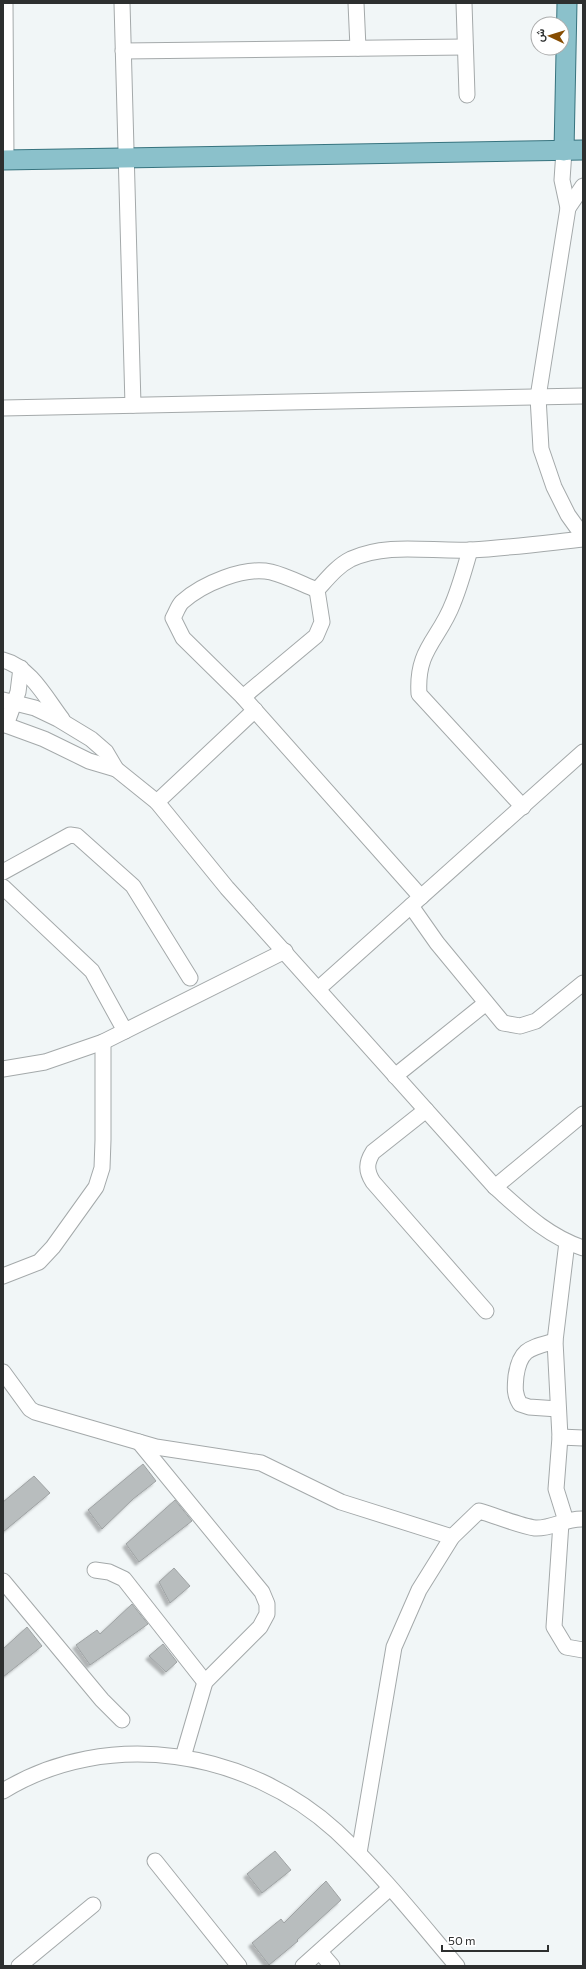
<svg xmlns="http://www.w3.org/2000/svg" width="586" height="1969" font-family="Commissioner,Vazirmatn,sans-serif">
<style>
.building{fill:#b8bdbe;stroke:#9fa3a4;filter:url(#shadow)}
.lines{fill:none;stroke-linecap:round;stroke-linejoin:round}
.minor-casing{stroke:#a4a9aa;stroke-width:17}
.major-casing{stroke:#37737e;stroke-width:21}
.minor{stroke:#fff;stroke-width:15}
.major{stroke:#8bc1cb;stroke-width:19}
</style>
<defs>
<filter id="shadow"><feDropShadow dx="-3.5" dy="3.5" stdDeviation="1" flood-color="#0004"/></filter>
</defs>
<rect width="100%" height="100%" fill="#f1f6f7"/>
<g class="building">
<path d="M 143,1464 L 156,1481 L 133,1499 L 102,1529 L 88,1510 Z"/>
<path d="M 34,1476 L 50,1493 L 3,1532 L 3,1502 Z"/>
<path d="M 175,1500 L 192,1521 L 139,1562 L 126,1544 Z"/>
<path d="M 174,1568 L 190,1586 L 170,1603 L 159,1582 Z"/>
<path d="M 132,1604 L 148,1624 L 90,1665 L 76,1645 L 97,1630 L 100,1634 Z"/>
<path d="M 27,1627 L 42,1646 L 3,1677 L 3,1649 Z"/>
<path d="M 163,1644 L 177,1662 L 166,1672 L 149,1656 Z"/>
<path d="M 275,1851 L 291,1870 L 262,1893 L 247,1874 Z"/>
<path d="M 326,1881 L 341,1900 L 297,1940 L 298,1941 L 269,1965 L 252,1943 L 281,1919 L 284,1923 Z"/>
</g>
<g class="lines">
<defs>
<g id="minor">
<path d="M 5,3 L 6,160"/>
<path d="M 122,3 L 133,405"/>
<path d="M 356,3 L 358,48"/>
<path d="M 464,3 L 467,95"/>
<path d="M 123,51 L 465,47"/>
<path d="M 564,151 L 562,180 L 568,208 L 538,397 L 541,449 L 554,487 L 568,515 L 583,536"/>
<path d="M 568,208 L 583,186"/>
<path d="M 3,408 L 583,396"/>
<path d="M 470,550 C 465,568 460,586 453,603 C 439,640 416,649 419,694 L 523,807"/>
<path d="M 317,590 C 302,584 287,576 271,572 C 244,566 202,584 182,602 C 178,606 176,613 173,618 L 183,638 L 243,697 L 421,897"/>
<path d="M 3,660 C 30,667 46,698 62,719"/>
<path d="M 243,697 L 316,636 L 322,622 L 317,590 C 327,579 337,566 351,559 C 388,542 431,552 471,550 C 508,548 546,543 583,539"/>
<path d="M 3,700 L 35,708 L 58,719 L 91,739 L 106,752 L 116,769 L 157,802 L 227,888 L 495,1187 C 522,1211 547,1236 583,1248"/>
<path d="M 3,724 L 44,739 L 89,761 L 116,769"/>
<path d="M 6,725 L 18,692 L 21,668"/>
<path d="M 157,802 L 255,710"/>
<path d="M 3,872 L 70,835 L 77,836 L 133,886 L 190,978"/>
<path d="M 3,887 L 92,971 L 125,1031"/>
<path d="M 411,906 L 437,943 L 503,1023 L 520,1026 L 536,1021 L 583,983"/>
<path d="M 318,989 L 583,752"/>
<path d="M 3,1069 L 45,1062 L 103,1042 L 285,951"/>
<path d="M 395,1076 L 486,1003"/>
<path d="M 426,1110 L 373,1152 C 366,1163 366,1171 373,1182 L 486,1311"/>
<path d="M 495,1187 L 583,1114"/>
<path d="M 3,1276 L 39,1262 L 53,1247 L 96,1187 L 102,1168 L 103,1140 L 103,1042"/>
<path d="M 555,1341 C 531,1348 520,1348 516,1376 C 515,1387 514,1394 520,1404 L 529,1407 L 558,1409"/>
<path d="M 3,1372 L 30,1409 L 35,1412 L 156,1447 L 261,1463 L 341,1502 L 452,1537"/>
<path d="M 560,1437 L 583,1438"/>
<path d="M 139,1442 L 262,1592 L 267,1604 L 267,1614 L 260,1627 L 205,1682 L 183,1757"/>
<path d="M 566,1521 L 556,1489 L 560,1437 L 555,1341 L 567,1242"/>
<path d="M 561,1523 L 554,1627 L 566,1647 L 583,1650"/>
<path d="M 95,1570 L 109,1572 L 124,1579 L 205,1682"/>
<path d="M 3,1581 L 102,1700 L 122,1720"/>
<path d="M 3,1791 C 108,1727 247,1750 336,1831 C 380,1872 418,1920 457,1966"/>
<path d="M 359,1853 L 394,1647 L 419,1590 L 452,1537 L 479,1511 C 494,1515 520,1526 535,1528 C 552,1529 566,1518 583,1519"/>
<path d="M 155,1861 L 239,1966"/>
<path d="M 320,1952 L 332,1966"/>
<path d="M 19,1966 L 93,1905"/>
<path d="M 303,1966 L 390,1888"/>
</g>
<g id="major">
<path d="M 564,151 L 567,3"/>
<path d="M 3,160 L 583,150"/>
</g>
</defs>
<use href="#minor" class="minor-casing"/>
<use href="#major" class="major-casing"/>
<use href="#minor" class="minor"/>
<use href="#major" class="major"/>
</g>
<rect width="586" height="1969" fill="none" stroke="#2d2f2f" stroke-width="8"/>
<g transform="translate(550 36) rotate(274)"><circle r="19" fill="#ffffff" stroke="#abacac"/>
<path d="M0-3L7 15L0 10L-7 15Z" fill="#864c01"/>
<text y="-6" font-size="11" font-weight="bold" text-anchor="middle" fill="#2d2f2f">ش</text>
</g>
<path d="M442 1945v6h106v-6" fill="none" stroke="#2d2f2f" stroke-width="2"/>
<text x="448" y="1945" font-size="12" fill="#2d2f2f" stroke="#ffffff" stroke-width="3" paint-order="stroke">50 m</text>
</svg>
